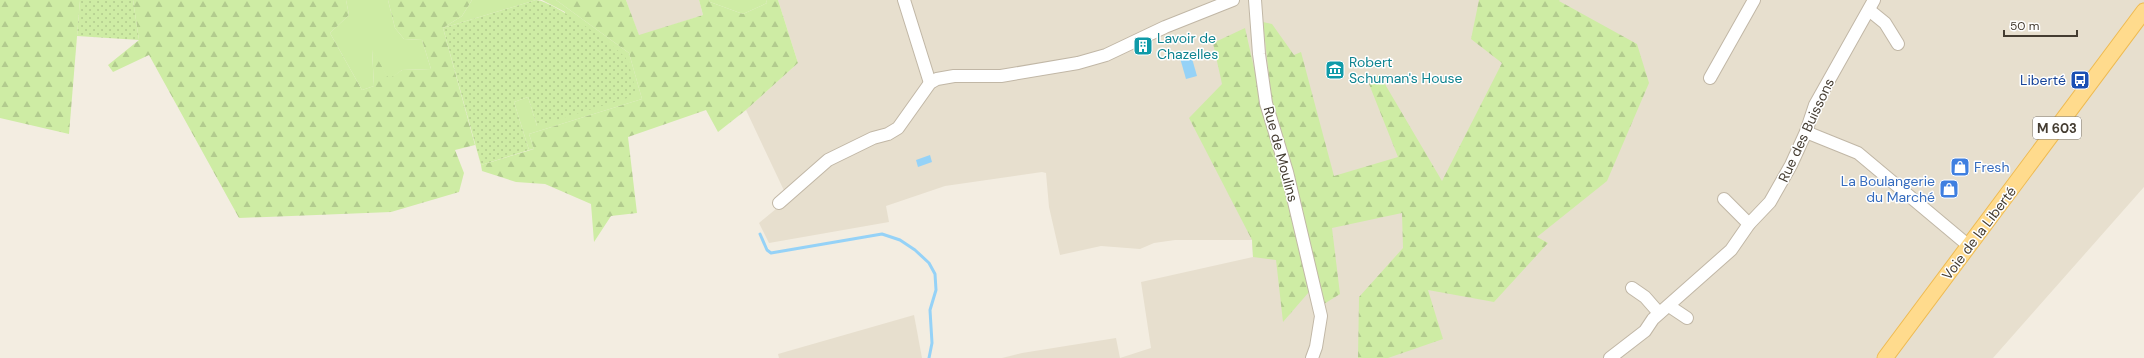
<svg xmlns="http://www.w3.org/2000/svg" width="2144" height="358" font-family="'DM Sans',sans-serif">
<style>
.residential{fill:#e7dfce}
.grass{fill:#ceeca4}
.forest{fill:url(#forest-firs)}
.garden{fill:url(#garden-dots)}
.water{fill:#95d2f7}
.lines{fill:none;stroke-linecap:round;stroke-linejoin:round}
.stream{stroke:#95d2f7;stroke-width:3}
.minor-casing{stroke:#c1b7a6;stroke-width:14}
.major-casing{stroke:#efbb52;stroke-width:17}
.minor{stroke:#fff;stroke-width:12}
.major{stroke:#ffdb8d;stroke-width:15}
.labels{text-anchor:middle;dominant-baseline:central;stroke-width:3;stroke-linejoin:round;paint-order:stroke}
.shield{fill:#fff;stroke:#7c766f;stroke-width:1}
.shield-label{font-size:13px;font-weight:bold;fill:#443c31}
.culture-label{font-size:14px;fill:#0d838f;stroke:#fff;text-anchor:start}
.transit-label{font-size:14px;fill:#164399;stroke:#fff;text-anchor:end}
.street-label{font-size:14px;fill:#443c31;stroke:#fff}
.shop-label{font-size:14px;fill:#366cbe;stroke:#fff;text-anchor:start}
</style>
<defs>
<pattern id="forest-firs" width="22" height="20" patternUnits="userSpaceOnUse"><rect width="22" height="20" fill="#ceeca4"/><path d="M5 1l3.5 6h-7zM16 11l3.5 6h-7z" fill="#b2cb8e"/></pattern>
<pattern id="garden-dots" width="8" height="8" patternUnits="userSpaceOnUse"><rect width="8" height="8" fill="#ceeca4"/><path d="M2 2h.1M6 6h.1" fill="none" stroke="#b2cb8e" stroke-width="1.8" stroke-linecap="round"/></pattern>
</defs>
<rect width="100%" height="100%" fill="#f3ede1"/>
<g class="residential">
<path d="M 626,0 L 699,0 L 703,15 L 639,36 Z"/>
<path d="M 778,0 L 2144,0 L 2144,187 L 1993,358 L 1002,358 L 1022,353 L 1116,338 L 1120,358 L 1151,348 L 1141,282 L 1253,257 L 1252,240 L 1175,240 L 1154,243 L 1140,249 L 1101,246 L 1060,255 L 1049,207 L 1046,173 L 1042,172 L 945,186 L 886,206 L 889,222 L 769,243 L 759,223 L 788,199 L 746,110 L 798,63 Z"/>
<path d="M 914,315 L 922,358 L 779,358 L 778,354 Z"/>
</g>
<g class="grass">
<path d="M 346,0 L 388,0 L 395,28 L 404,39 L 422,40 L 431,69 L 402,70 L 389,80 L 372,50 L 374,86 L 362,90 L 330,33 L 349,15 Z"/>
<path d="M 472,0 L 536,0 L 443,28 L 462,16 Z"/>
<path d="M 542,0 L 556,0 L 629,53 L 642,99 L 529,134 L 534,149 L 529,150 L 514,102 L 528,97 L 537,126 L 565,12 Z"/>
<path d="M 709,0 L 766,0 L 767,3 L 743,14 L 710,2 Z"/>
</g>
<g class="forest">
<path d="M 0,0 L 80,0 L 69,134 L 0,118 Z"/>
<path d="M 133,0 L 346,0 L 349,15 L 330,33 L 362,90 L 374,86 L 372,49 L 389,79 L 402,70 L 431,69 L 422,40 L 404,39 L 395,28 L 388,0 L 472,0 L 462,16 L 443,28 L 475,145 L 455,150 L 464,173 L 459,192 L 391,212 L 239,218 L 149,55 L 113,72 L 108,65 L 139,40 Z"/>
<path d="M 556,0 L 626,0 L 639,35 L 703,15 L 699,0 L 709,0 L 710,2 L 743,14 L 767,3 L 766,0 L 778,0 L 798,63 L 746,110 L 718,132 L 706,110 L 628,137 L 637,213 L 611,216 L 594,242 L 591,204 L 545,184 L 516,182 L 482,171 L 481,165 L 534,149 L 529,134 L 642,99 L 629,53 Z"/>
<path d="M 1479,0 L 1560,0 L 1559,1 L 1637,44 L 1649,83 L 1607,181 L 1537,237 L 1548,243 L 1494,302 L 1428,290 L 1443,339 L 1388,358 L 1358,358 L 1359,297 L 1403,248 L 1402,213 L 1332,228 L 1340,294 L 1324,304 L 1272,103 L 1263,22 L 1272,24 L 1294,55 L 1301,52 L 1334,176 L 1398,157 L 1369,84 L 1379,74 L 1442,181 L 1502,63 L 1471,39 Z"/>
<path d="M 1245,28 L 1262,103 L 1289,201 L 1309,292 L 1283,322 L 1276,260 L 1253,257 L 1252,240 L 1189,118 L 1222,84 L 1213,43 Z"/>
</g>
<g class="garden">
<path d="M 80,0 L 133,0 L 139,40 L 77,36 Z"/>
<path d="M 536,0 C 551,0 613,44 624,56 C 630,62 634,86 637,95 L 537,126 L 528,97 L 514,102 L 529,150 L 481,165 L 443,28 Z"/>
</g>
<g class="water">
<path d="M 1191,55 L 1197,76 L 1186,79 L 1180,58 Z"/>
<path d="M 930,155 L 932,162 L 918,167 L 916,160 Z"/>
</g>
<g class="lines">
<path class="stream" d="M 760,234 L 767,250 L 771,253 L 882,234 L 900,240 L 915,250 L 929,263 L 935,274 L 936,290 L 930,310 L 932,343 L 929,358"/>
<defs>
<g id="minor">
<path d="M 904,0 L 930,83"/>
<path d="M 1255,0 L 1259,54 L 1266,103 L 1287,172 L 1321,316 L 1316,347 L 1312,358"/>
<path d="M 1869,10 L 1885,23 L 1898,44"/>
<path d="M 1710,78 L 1754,0"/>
<path d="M 1806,132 L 1858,153 L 1969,246"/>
<path d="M 1724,199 L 1749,224"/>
<path d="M 779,203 L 828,160 L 873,138 L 888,134 L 898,128 L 930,83 L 937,79 L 954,76 L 1001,76 L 1078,63 L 1106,55 L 1165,27 L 1233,0"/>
<path d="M 1632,288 L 1645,297 L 1659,313"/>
<path d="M 1669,306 L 1687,318"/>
<path d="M 1610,358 L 1645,331 L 1653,319 L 1731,250 L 1749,224 L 1770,202 L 1791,165 L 1806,132 L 1815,105 L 1874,0"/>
</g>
<path id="major" d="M 1885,358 L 2144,11"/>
</defs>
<use href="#minor" class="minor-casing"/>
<use href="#major" class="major-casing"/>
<use href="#minor" class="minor"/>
<use href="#major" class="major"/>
</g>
<defs>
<symbol id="building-square" viewBox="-11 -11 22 22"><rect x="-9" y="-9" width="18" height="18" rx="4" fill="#0f9aa8" stroke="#fff"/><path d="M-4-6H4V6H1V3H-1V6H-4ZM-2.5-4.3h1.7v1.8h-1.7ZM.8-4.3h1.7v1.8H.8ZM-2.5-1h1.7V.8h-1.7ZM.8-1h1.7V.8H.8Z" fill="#fff"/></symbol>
<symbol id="museum-square" viewBox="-11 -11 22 22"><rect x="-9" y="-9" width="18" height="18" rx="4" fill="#0f9aa8" stroke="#fff"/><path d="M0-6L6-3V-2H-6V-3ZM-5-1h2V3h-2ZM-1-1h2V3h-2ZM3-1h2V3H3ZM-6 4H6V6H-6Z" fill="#fff"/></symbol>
<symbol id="bus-square" viewBox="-11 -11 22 22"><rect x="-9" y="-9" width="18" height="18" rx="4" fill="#1a4fb4" stroke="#fff"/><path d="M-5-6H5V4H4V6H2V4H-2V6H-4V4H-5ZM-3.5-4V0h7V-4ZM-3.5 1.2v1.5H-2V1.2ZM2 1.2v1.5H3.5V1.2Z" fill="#fff"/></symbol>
<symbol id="shop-square" viewBox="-11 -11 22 22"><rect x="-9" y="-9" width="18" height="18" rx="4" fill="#3f7fe0" stroke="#fff"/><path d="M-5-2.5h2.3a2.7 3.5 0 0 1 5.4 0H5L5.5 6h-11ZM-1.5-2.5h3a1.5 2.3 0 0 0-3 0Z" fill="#fff"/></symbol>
</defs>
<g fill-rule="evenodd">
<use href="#building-square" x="1132" y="35" width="22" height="22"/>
<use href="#museum-square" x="1324" y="59" width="22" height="22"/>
<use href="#bus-square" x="2069" y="69" width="22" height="22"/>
<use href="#shop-square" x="1949" y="156" width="22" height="22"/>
<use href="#shop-square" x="1938" y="178" width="22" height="22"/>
</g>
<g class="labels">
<rect class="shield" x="2033" y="117" width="48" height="22" rx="3"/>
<g class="shield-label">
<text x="2057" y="128">M 603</text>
</g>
<g class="culture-label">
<text x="1157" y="38">Lavoir de<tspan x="1157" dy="16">Chazelles</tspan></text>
<text x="1349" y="62">Robert<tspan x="1349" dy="16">Schuman's House</tspan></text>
</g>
<g class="transit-label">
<text x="2066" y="80">Liberté</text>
</g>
<g class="street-label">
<text transform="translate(1806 130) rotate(-65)">Rue des Buissons</text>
<text transform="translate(1281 154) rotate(75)">Rue de Moulins</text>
<text transform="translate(1979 233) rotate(-53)">Voie de la Liberté</text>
</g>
<g class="shop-label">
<text x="1974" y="167">Fresh</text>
<text x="1935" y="181" text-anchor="end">La Boulangerie<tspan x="1935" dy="16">du Marché</tspan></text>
</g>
</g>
<path d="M2004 30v6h73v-6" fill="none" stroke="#443c31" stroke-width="2"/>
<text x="2010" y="30" font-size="12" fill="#443c31" stroke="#ffffff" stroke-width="3" paint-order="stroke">50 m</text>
</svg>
